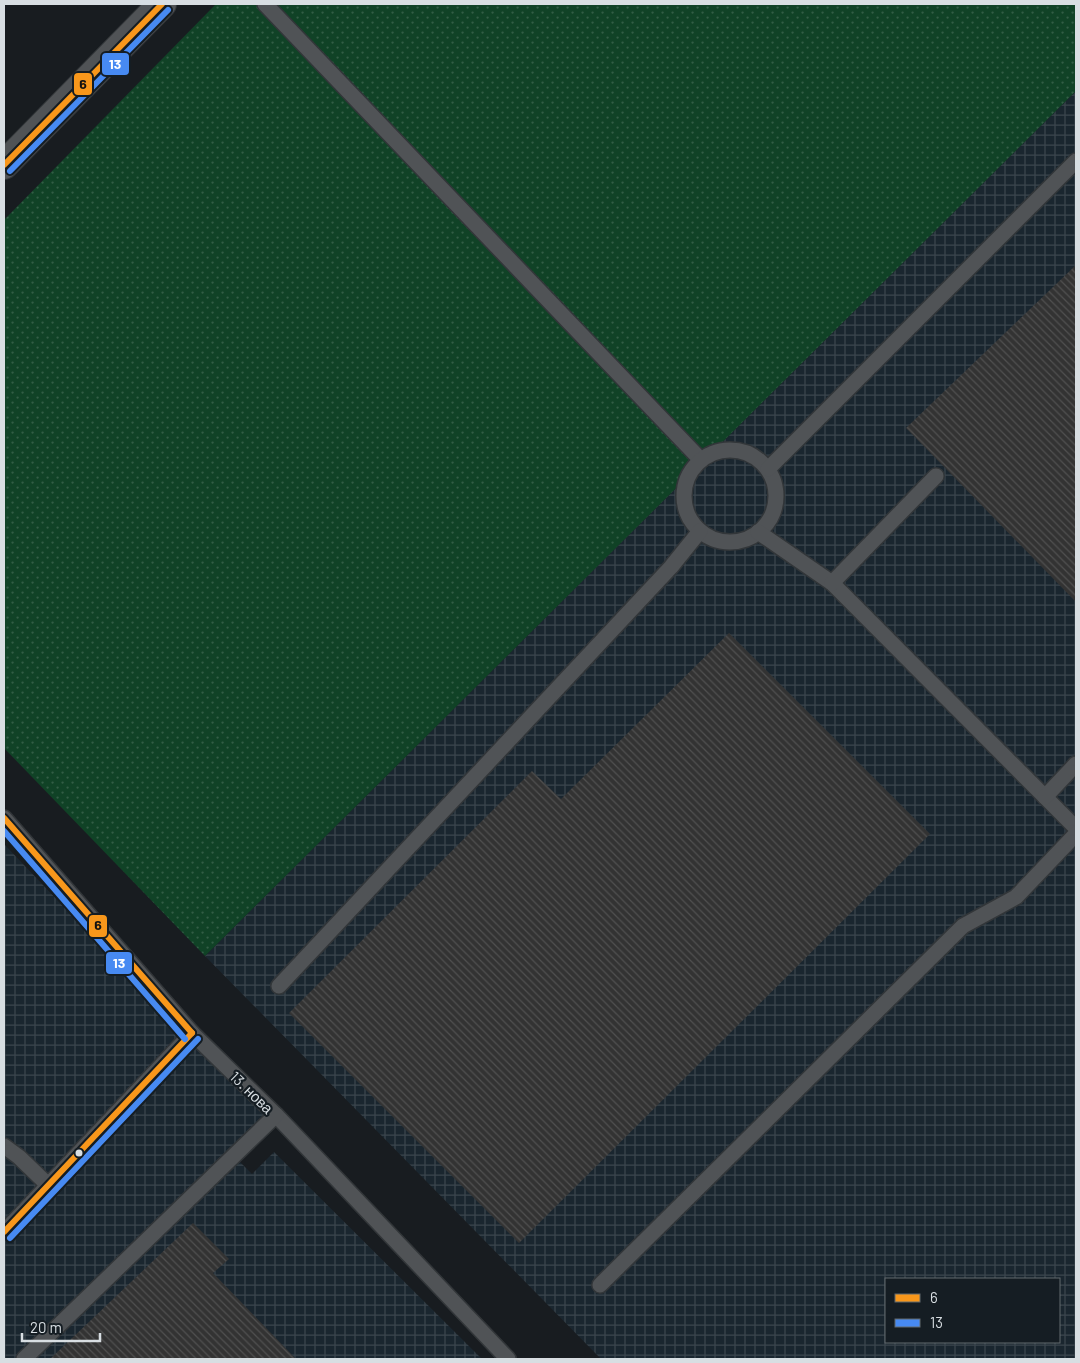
<svg xmlns="http://www.w3.org/2000/svg" width="1080" height="1363" font-family="Barlow,sans-serif">
<style>
.industrial{fill:url(#industrial-grid);fill-rule:evenodd}
.grass{fill:url(#grass-dots)}
.building{fill:url(#building-back-hatch)}
.lines{fill:none;stroke-linecap:round;stroke-linejoin:round}
.service-casing{stroke:#323639;stroke-width:18}
.secondary-casing{stroke:#323639;stroke-width:30}
.service{stroke:#505356;stroke-width:15}
.secondary{stroke:#505356;stroke-width:28}
.bus-1-casing{stroke:#151d23;stroke-width:10}
.bus-2-casing{stroke:#151d23;stroke-width:10}
.bus-1{stroke:#f8971b;stroke-width:6}
.bus-2{stroke:#478af2;stroke-width:6}
.bus-dot{fill:#d8dee2;stroke:#151d23;stroke-width:2}
.labels{text-anchor:middle;dominant-baseline:central;stroke-width:4.5;stroke-linejoin:round;paint-order:stroke}
.street-label{font-size:15px;fill:#d8dee2;stroke:#151d23}
.line-badge{stroke:#151d23;stroke-width:2}
.badge-label{font-size:14px;text-anchor:middle;font-weight:bold;fill:#fff}
.pale-badge-label{font-size:14px;text-anchor:middle;font-weight:bold;fill:#111}
</style>
<defs>
<pattern id="industrial-grid" width="8" height="8" patternUnits="userSpaceOnUse" patternTransform="scale(1.25)"><rect width="8" height="8" fill="#1a262f"/><path d="M0 4h8M4 0v8" fill="none" stroke="#3b454d"/></pattern>
<pattern id="grass-dots" width="8" height="8" patternUnits="userSpaceOnUse" patternTransform="scale(1.25)"><rect width="8" height="8" fill="#104226"/><path d="M2 2h.1M6 6h.1" fill="none" stroke="#325d45" stroke-width="1.8" stroke-linecap="round"/></pattern>
<pattern id="building-back-hatch" width="6" height="6" patternUnits="userSpaceOnUse" patternTransform="scale(1.25)"><rect width="6" height="6" fill="#333"/><path d="M-1 5l2 2M0 0l6 6M5-1l2 2" fill="none" stroke="#505050"/></pattern>
</defs>
<rect width="100%" height="100%" fill="#181c20"/>
<g class="industrial">
<path d="M 1076,91 L 1076,1359 L 601,1359 L 205,956 ZM 886,1279 L 1059,1279 L 1059,1342 L 886,1342 Z"/>
<path d="M 4,844 L 217,1068 L 264,1115 L 228,1150 L 252,1174 L 274,1152 L 482,1359 L 4,1359 Z"/>
</g>
<path class="grass" d="M 216,4 L 1076,4 L 1076,91 L 205,956 L 4,748 L 4,220 Z"/>
<g class="building">
<path d="M 1076,265 L 1076,602 L 906,428 Z"/>
<path d="M 729,633 L 930,834 L 519,1243 L 289,1013 L 532,771 L 561,799 Z"/>
<path d="M 193,1223 L 229,1259 L 213,1273 L 296,1359 L 50,1359 Z"/>
</g>
<g class="lines">
<defs>
<g id="service">
<path d="M 265,4 L 701,460"/>
<circle cx="730" cy="496" r="46"/>
<path d="M 768,469 L 1076,161"/>
<path d="M 758,532 L 832,583 L 1076,828"/>
<path d="M 832,583 L 936,476"/>
<path d="M 1045,797 L 1076,764"/>
<path d="M 4,818 L 192,1033 L 276,1115 L 508,1359"/>
<path d="M 279,986 L 671,567 L 700,531"/>
<path d="M 4,1146 L 19,1157 L 48,1185"/>
<path d="M 4,1232 L 192,1033"/>
<path d="M 600,1285 L 963,926 L 1016,897 L 1076,834"/>
<path d="M 24,1359 L 276,1115"/>
</g>
<path id="secondary" d="M 4,165 L 162,4"/>
</defs>
<use href="#service" class="service-casing"/>
<use href="#secondary" class="secondary-casing"/>
<use href="#service" class="service"/>
<use href="#secondary" class="secondary"/>
<defs>
<g id="bus-1">
<path d="M 4,165 L 162,4"/>
<path d="M 4,818 L 192,1033"/>
<path d="M 4,1232 L 192,1033"/>
</g>
<g id="bus-2">
<path d="M 10,171 L 168,10"/>
<path d="M 4,831 L 185,1039"/>
<path d="M 10,1238 L 198,1039"/>
</g>
</defs>
<use href="#bus-1" class="bus-1-casing"/>
<use href="#bus-2" class="bus-2-casing"/>
<use href="#bus-1" class="bus-1"/>
<use href="#bus-2" class="bus-2"/>
</g>
<circle class="bus-dot" cx="79" cy="1153" r="4.5"/>
<g class="labels">
<g class="street-label">
<text transform="translate(252 1092) rotate(44)">13. нова</text>
</g>
</g>
<g class="line-badge">
<rect x="101" y="52" width="29" height="24" rx="5" fill="#478af2"/>
<rect x="73" y="72" width="20" height="24" rx="5" fill="#f8971b"/>
<rect x="88" y="914" width="20" height="24" rx="5" fill="#f8971b"/>
<rect x="105" y="951" width="28" height="24" rx="5" fill="#478af2"/>
</g>
<g class="badge-label">
<text x="115" y="69">13</text>
<text x="119" y="968">13</text>
</g>
<g class="pale-badge-label">
<text x="83" y="89">6</text>
<text x="98" y="930">6</text>
</g>
<rect width="1080" height="1363" fill="none" stroke="#d8dee2" stroke-width="10"/>
<rect x="885" y="1278" width="175" height="65" fill="#151d23" stroke="#636a6f"/>
<rect x="895" y="1294" width="25" height="8" fill="#f8971b" stroke="#636a6f"/>
<text x="930" y="1303" font-size="15" fill="#d8dee2">6</text>
<rect x="895" y="1319" width="25" height="8" fill="#478af2" stroke="#636a6f"/>
<text x="930" y="1328" font-size="15" fill="#d8dee2">13</text>
<path d="M22 1333v8h78v-8" fill="none" stroke="#d8dee2" stroke-width="2.5"/>
<text x="30" y="1333" font-size="15" fill="#d8dee2" stroke="#151d23" stroke-width="4" paint-order="stroke">20 m</text>
</svg>
